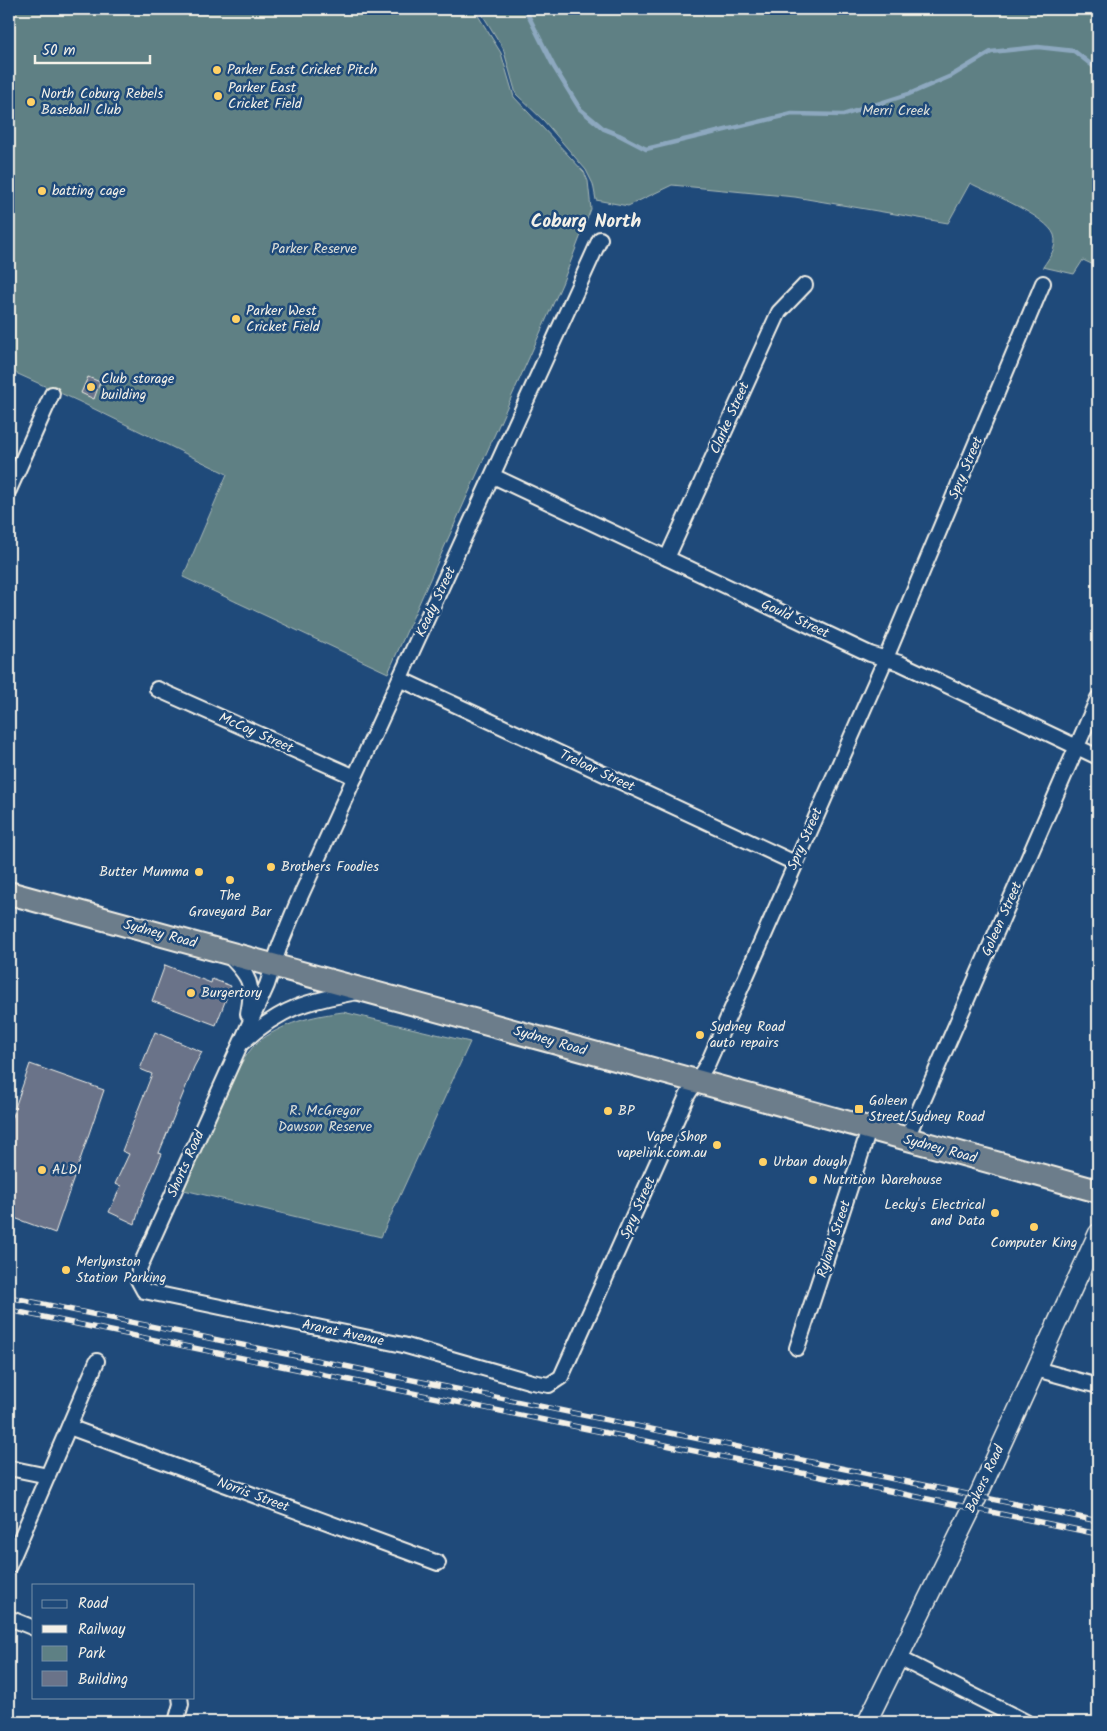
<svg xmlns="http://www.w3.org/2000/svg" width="1107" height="1731" font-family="Kalam,sans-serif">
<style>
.green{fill:#5e8084;stroke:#a9b8b6}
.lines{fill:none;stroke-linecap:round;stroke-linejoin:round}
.stream{stroke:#8da8bf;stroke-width:4.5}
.building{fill:#6a7389;stroke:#f4f1e8}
.minor-casing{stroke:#f4f1e8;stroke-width:18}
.tertiary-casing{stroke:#f4f1e8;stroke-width:21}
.trunk-casing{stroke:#f4f1e8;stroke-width:26}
.minor{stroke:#1f4a7a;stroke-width:14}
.tertiary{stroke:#1f4a7a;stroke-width:18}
.trunk{stroke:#6c7d8b;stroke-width:22}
.rail-casing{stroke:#f4f1e8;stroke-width:5.5}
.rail{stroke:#1f4a7a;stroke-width:4;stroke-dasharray:11;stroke-linecap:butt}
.poi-dot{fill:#ffd166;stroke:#1f4a7a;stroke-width:2}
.labels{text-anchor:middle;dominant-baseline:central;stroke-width:5;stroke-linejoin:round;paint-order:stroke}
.poi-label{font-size:14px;fill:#f4f1e8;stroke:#1f4a7a;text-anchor:start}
.park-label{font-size:14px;fill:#dee0d9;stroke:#1f4a7a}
.street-label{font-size:14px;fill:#f4f1e8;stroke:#1f4a7a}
.district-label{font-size:19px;font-weight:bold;fill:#f4f1e8;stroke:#1f4a7a}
</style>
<rect width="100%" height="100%" fill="#1f4a7a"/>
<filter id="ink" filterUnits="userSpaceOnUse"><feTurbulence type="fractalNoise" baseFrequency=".02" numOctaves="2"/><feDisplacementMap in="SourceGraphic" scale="10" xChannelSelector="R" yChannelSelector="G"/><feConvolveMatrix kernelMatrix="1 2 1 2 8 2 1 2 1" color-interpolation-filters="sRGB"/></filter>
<g filter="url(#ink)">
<g class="green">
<path d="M 9,9 L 474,9 L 501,53 L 514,97 L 584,172 L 588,181 L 591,209 L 562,284 L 388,673 L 183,577 L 227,474 L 78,401 L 9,370 Z"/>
<path d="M 479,9 L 1098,9 L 1098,267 L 1083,260 L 1074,274 L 1043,267 C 1049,258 1058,247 1054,235 C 1047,216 989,193 970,183 L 948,223 L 795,197 L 672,185 L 628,206 L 596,200 L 593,184 L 586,170 L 544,121 L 516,94 L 503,48 Z"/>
<path d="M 343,1012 L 470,1042 L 381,1237 L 184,1190 C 198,1158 233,1063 257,1043 C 282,1023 312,1016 343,1012 Z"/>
</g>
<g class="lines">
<path class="stream" d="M 525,9 L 554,67 L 580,109 L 604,129 L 619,135 L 646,149 L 792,114 L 843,115 L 909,94 L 951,76 L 991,52 L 1038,47 L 1074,51 L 1098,70"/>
</g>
<g class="building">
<path d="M 88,377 L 100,382 L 94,399 L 81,393 Z"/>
<path d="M 165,965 L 211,983 L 212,979 L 231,986 L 216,1025 L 152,1001 Z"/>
<path d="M 155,1032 L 202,1052 L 194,1067 L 159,1153 L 162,1154 L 141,1203 L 135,1224 L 109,1212 L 121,1186 L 115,1184 L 129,1154 L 122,1151 L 152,1074 L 140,1069 Z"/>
<path d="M 30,1064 L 104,1090 L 55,1233 L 9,1216 L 9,1125 Z"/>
</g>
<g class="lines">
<defs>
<g id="minor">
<path d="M 600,239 L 296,906 L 280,945 L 267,985 L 139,1269 L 138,1280 L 144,1291 L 403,1345 L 532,1382 L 549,1385 L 561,1377 L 687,1096 L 708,1063 L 886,658 L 1043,283"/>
<path d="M 493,476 L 870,654 L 900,663 L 1098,757"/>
<path d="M 9,490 L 52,394"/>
<path d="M 667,558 L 779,312 L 805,285"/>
<path d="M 400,679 L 795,863"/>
<path d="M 157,689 L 355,777"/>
<path d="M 229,956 C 250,977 254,984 248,1014"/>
<path d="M 243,1042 C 282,1007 307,1001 358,992"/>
<path d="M 906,1140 L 1098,698"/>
<path d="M 797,1348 L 869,1130"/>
<path d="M 1036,1369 L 1098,1386"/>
<path d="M 69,1427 L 438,1563"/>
<path d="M 9,1468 L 48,1476"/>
<path d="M 9,1566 L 97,1361"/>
<path d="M 9,1618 L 34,1628"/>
<path d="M 899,1658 L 1026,1722"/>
<path d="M 176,1722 L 181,1704 L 180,1697"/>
</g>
<path id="tertiary" d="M 867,1722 L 978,1496 L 1098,1233"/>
<path id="trunk" d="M 9,893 L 1098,1191"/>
</defs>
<use href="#minor" class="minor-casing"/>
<use href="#tertiary" class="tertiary-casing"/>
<use href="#trunk" class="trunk-casing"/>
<use href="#minor" class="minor"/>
<use href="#tertiary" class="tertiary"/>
<use href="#trunk" class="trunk"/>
<defs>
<g id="rail">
<path d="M 9,1297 L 1098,1521"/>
<path d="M 9,1310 L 1098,1534"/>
</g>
</defs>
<use href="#rail" class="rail-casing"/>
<use href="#rail" class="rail"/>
</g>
</g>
<g class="poi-dot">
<circle cx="217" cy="70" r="5"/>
<circle cx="218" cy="96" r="5"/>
<circle cx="31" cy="102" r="5"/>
<circle cx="42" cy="191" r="5"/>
<circle cx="236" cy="319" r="5"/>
<circle cx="91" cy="387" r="5"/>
<circle cx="271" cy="867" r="5"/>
<circle cx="199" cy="872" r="5"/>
<circle cx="230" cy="880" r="5"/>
<circle cx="191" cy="993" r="5"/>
<circle cx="700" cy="1035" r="5"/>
<rect x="854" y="1104" width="10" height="10" rx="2.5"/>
<circle cx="608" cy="1111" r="5"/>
<circle cx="717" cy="1145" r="5"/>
<circle cx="763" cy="1162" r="5"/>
<circle cx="42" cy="1170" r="5"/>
<circle cx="813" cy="1180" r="5"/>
<circle cx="995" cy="1213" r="5"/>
<circle cx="1034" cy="1227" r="5"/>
<circle cx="66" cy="1270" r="5"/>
</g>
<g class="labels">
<g class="poi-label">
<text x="227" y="70">Parker East Cricket Pitch</text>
<text x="228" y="88">Parker East<tspan x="228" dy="16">Cricket Field</tspan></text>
<text x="41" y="94">North Coburg Rebels<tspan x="41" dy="16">Baseball Club</tspan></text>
<text x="52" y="191">batting cage</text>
<text x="246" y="311">Parker West<tspan x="246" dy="16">Cricket Field</tspan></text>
<text x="101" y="379">Club storage<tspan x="101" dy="16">building</tspan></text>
<text x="281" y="867">Brothers Foodies</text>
<text x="189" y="872" text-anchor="end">Butter Mumma</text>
<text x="230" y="896" text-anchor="middle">The<tspan x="230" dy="16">Graveyard Bar</tspan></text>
<text x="201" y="993">Burgertory</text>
<text x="710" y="1027">Sydney Road<tspan x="710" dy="16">auto repairs</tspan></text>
<text x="869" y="1101">Goleen<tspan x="869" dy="16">Street/Sydney Road</tspan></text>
<text x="618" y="1111">BP</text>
<text x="707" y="1137" text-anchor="end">Vape Shop<tspan x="707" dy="16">vapelink.com.au</tspan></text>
<text x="773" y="1162">Urban dough</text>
<text x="52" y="1170">ALDI</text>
<text x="823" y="1180">Nutrition Warehouse</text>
<text x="985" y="1205" text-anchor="end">Lecky's Electrical<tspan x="985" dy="16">and Data</tspan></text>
<text x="1034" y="1243" text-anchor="middle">Computer King</text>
<text x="76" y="1262">Merlynston<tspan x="76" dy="16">Station Parking</tspan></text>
</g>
<g class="park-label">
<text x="896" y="111">Merri Creek</text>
<text x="314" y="249">Parker Reserve</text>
<text x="325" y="1111">R. McGregor<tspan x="325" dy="16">Dawson Reserve</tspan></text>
</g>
<g class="street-label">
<text transform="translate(730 418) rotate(-66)">Clarke Street</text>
<text transform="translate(966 468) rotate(-67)">Spry Street</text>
<text transform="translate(436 602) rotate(-65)">Keady Street</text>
<text transform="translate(795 619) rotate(25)">Gould Street</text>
<text transform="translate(256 733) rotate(24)">McCoy Street</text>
<text transform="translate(597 771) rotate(25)">Treloar Street</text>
<text transform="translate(805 839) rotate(-66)">Spry Street</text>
<text transform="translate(1002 919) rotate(-66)">Goleen Street</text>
<text transform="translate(160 934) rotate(15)">Sydney Road</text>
<text transform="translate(550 1041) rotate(16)">Sydney Road</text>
<text transform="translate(940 1149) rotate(15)">Sydney Road</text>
<text transform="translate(186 1164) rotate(-66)">Shorts Road</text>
<text transform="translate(638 1208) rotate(-66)">Spry Street</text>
<text transform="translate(834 1239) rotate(-72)">Ryland Street</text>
<text transform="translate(343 1333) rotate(12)">Ararat Avenue</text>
<text transform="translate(985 1479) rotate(-65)">Bakers Road</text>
<text transform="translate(253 1495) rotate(20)">Norris Street</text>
</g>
<g class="district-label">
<text x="586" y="222">Coburg North</text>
</g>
</g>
<rect width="1107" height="1731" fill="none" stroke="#1f4a7a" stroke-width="30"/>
<rect x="15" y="15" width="1077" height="1701" fill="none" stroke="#f4f1e8" stroke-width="2" filter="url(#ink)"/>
<rect x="32" y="1584" width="162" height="115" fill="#1f4a7a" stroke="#748da6"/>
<rect x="42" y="1600" width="25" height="8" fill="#1f4a7a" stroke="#748da6"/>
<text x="78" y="1608" font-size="15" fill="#f4f1e8">Road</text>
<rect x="42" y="1625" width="25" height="8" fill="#f4f1e8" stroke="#748da6"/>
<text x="78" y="1634" font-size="15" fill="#f4f1e8">Railway</text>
<rect x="42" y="1646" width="25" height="15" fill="#5e8084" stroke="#748da6"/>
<text x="78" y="1658" font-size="15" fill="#f4f1e8">Park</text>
<rect x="42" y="1671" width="25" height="15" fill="#6a7389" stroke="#748da6"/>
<text x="78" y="1684" font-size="15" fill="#f4f1e8">Building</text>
<path d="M35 55v8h115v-8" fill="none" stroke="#f4f1e8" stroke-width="2.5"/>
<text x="42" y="55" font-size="15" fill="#f4f1e8" stroke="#1f4a7a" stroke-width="4" paint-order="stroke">50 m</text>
</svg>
